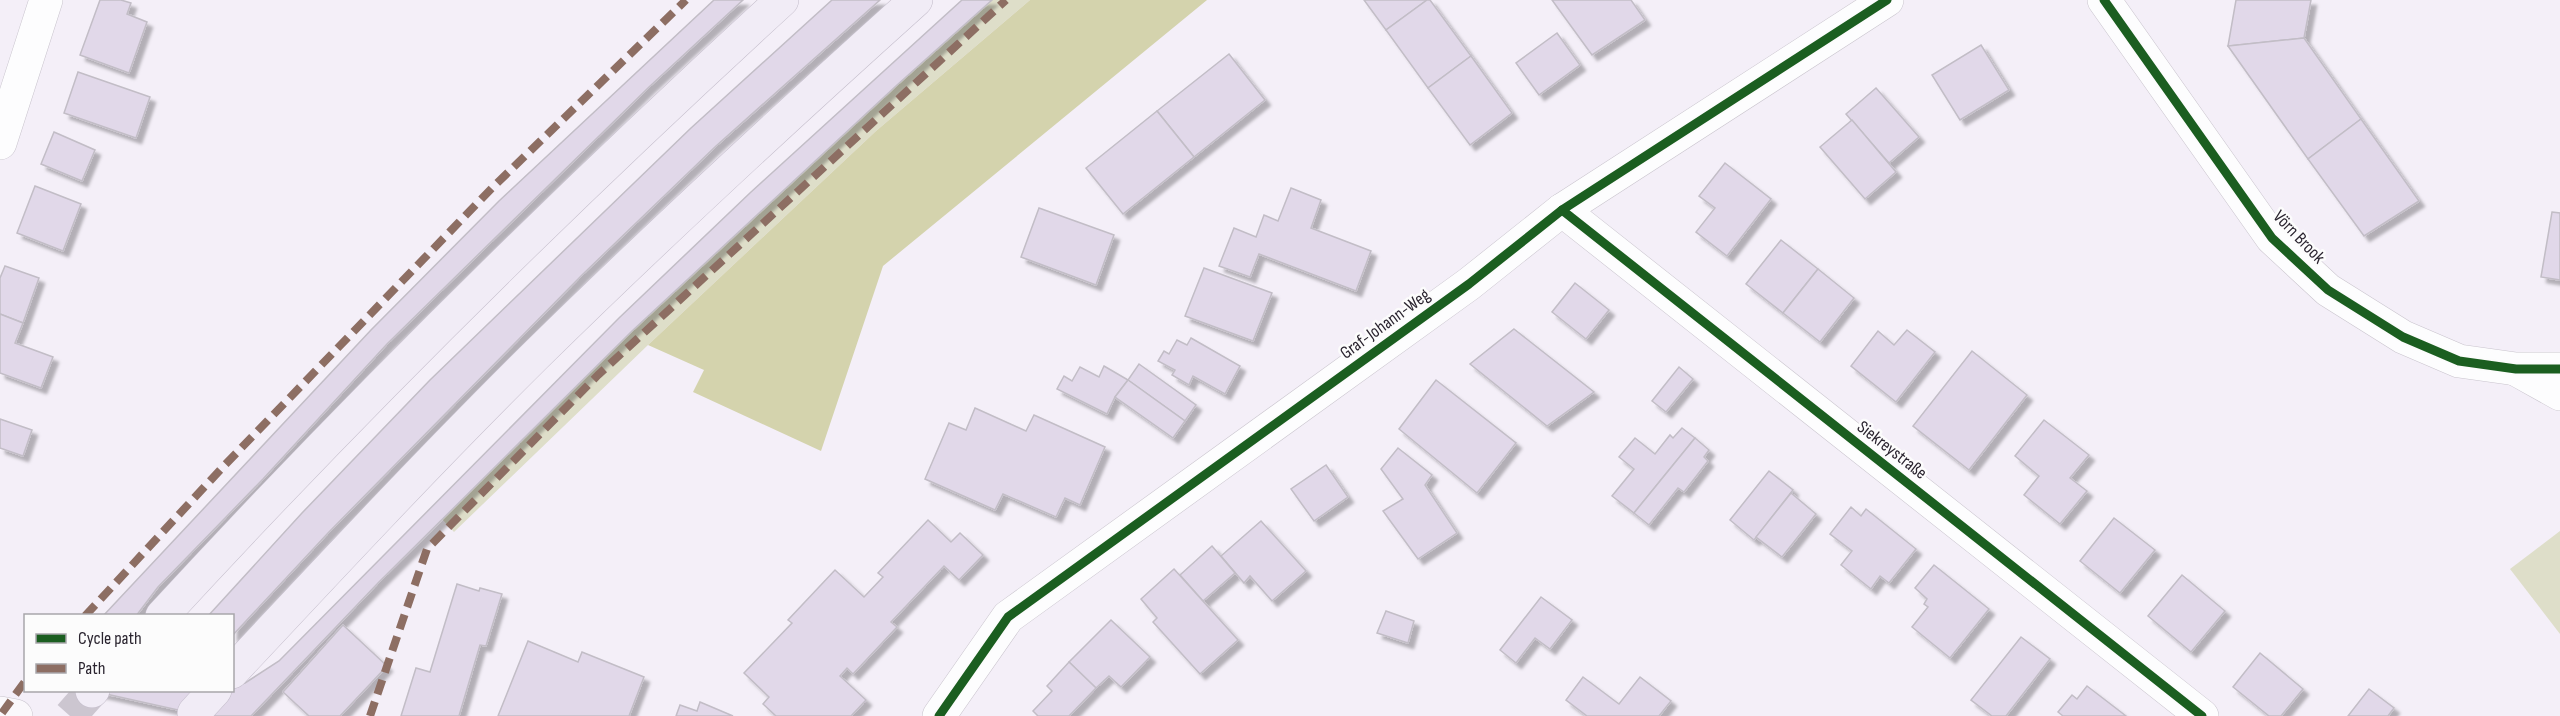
<svg xmlns="http://www.w3.org/2000/svg" width="2560" height="716" font-family="'Sofia Sans Condensed',sans-serif">
<style>
.green{fill:#dedec9}
.forest{fill:#d4d3ad}
.building{fill:#e1d8e9;stroke:#c2bdc6;stroke-width:1.5;filter:url(#shadow)}
.lines{fill:none;stroke-linecap:round;stroke-linejoin:round}
.highway-tunnel{stroke:#ccc6d0;stroke-width:33;stroke-dasharray:33 16;stroke-linecap:butt}
.street-casing{stroke:#c9c4cd;stroke-width:34}
.secondary-casing{stroke:#c9c4cd;stroke-width:34}
.highway-casing{stroke:#c4bdcb;stroke-width:34}
.street{stroke:#fdfdfe;stroke-width:33}
.secondary{stroke:#faf8fb;stroke-width:33}
.highway{stroke:#f1ecf6;stroke-width:33}
.quiet{stroke:#8d6e63;stroke-width:8;stroke-dasharray:15 8;stroke-linecap:butt}
.cycleway-casing{stroke:#fcfcfc;stroke-width:13}
.cycleway{stroke:#1b5e20;stroke-width:9}
.labels{text-anchor:middle;dominant-baseline:central;stroke-width:5;stroke-linejoin:round;paint-order:stroke}
.street-label{font-size:18px;fill:#2a242f;stroke:#fcfcfc}
</style>
<defs>
<filter id="shadow"><feDropShadow dx="5.5" dy="5.5" stdDeviation="1.5" flood-color="#0004"/></filter>
</defs>
<rect width="100%" height="100%" fill="#f4eff8"/>
<g class="green">
<path d="M 992,0 L 1030,0 L 876,131 L 648,345 L 454,532 L 442,519 L 632,331 L 897,85 Z"/>
<path d="M 2560,531 L 2560,634 L 2510,569 Z"/>
</g>
<path class="forest" d="M 1030,0 L 1207,0 L 883,266 L 821,451 L 693,392 L 704,370 L 648,345 L 876,131 Z"/>
<g class="building">
<path d="M 100,0 L 121,0 L 131,3 L 127,14 L 147,22 L 129,73 L 80,55 Z"/>
<path d="M 714,0 L 743,0 L 649,87 L 387,344 L 263,479 L 158,587 L 136,616 L 103,616 L 371,330 L 499,201 Z"/>
<path d="M 832,0 L 880,0 L 716,146 L 582,275 L 328,533 L 232,636 L 232,616 L 208,616 L 302,513 L 430,380 L 691,128 Z"/>
<path d="M 962,0 L 992,0 L 897,85 L 632,331 L 378,583 L 251,716 L 205,716 L 88,690 L 232,690 L 232,687 L 245,683 L 279,661 L 619,318 L 751,192 Z"/>
<path d="M 1364,0 L 1427,0 L 1386,30 Z"/>
<path d="M 1427,0 L 1430,0 L 1471,56 L 1428,88 L 1386,30 Z"/>
<path d="M 1552,0 L 1631,0 L 1645,20 L 1592,55 Z"/>
<path d="M 2236,0 L 2311,0 L 2304,38 L 2228,46 Z"/>
<path d="M 1557,33 L 1580,65 L 1539,95 L 1516,63 Z"/>
<path d="M 2304,38 L 2361,119 L 2308,159 L 2228,46 Z"/>
<path d="M 1981,45 L 2009,90 L 1960,120 L 1932,75 Z"/>
<path d="M 1229,54 L 1265,100 L 1194,157 L 1157,111 Z"/>
<path d="M 1471,56 L 1512,113 L 1470,145 L 1428,88 Z"/>
<path d="M 78,72 L 150,97 L 136,138 L 64,113 Z"/>
<path d="M 1876,88 L 1919,137 L 1889,163 L 1846,114 Z"/>
<path d="M 1157,111 L 1194,157 L 1123,214 L 1086,168 Z"/>
<path d="M 2361,119 L 2419,201 L 2364,236 L 2308,159 Z"/>
<path d="M 1852,120 L 1896,172 L 1865,199 L 1820,147 Z"/>
<path d="M 54,132 L 95,150 L 82,181 L 41,164 Z"/>
<path d="M 1725,163 L 1771,199 L 1727,256 L 1696,232 L 1715,208 L 1699,196 Z"/>
<path d="M 35,186 L 81,204 L 63,251 L 17,233 Z"/>
<path d="M 1291,188 L 1321,200 L 1311,228 L 1371,251 L 1356,291 L 1259,254 L 1250,277 L 1219,266 L 1234,228 L 1256,237 L 1264,215 L 1278,221 Z"/>
<path d="M 1039,208 L 1114,235 L 1096,285 L 1021,257 Z"/>
<path d="M 2552,212 L 2560,213 L 2560,280 L 2541,277 Z"/>
<path d="M 1781,240 L 1818,269 L 1783,313 L 1746,284 Z"/>
<path d="M 5,266 L 39,278 L 23,323 L 0,314 L 0,278 Z"/>
<path d="M 1204,268 L 1272,293 L 1253,341 L 1185,316 Z"/>
<path d="M 1818,269 L 1854,298 L 1820,342 L 1783,313 Z"/>
<path d="M 1575,283 L 1609,310 L 1586,339 L 1552,312 Z"/>
<path d="M 0,314 L 23,323 L 15,343 L 53,357 L 41,388 L 0,373 Z"/>
<path d="M 1514,329 L 1594,392 L 1547,426 L 1470,364 Z"/>
<path d="M 1907,330 L 1935,352 L 1896,402 L 1851,366 L 1878,331 L 1894,345 Z"/>
<path d="M 1191,338 L 1240,366 L 1225,394 L 1193,376 L 1189,385 L 1172,375 L 1175,370 L 1158,361 L 1164,351 L 1169,354 L 1177,340 L 1187,345 Z"/>
<path d="M 1972,351 L 2027,395 L 1969,470 L 1913,426 Z"/>
<path d="M 1139,364 L 1196,405 L 1185,421 L 1128,380 Z"/>
<path d="M 1104,366 L 1128,380 L 1115,397 L 1107,414 L 1057,389 L 1064,376 L 1072,381 L 1080,367 L 1099,377 Z"/>
<path d="M 1679,367 L 1693,379 L 1666,412 L 1652,401 Z"/>
<path d="M 1128,380 L 1185,421 L 1173,438 L 1115,397 Z"/>
<path d="M 1436,380 L 1516,443 L 1477,493 L 1399,429 Z"/>
<path d="M 975,408 L 1026,431 L 1034,415 L 1105,447 L 1080,505 L 1065,498 L 1056,517 L 1003,494 L 995,510 L 925,479 L 949,423 L 966,430 Z"/>
<path d="M 0,419 L 32,430 L 23,456 L 0,448 Z"/>
<path d="M 2044,420 L 2089,455 L 2070,478 L 2087,491 L 2060,524 L 2024,495 L 2039,476 L 2015,456 Z"/>
<path d="M 1682,428 L 1695,438 L 1634,513 L 1612,496 L 1634,469 L 1619,457 L 1635,438 L 1655,454 L 1670,435 L 1673,438 Z"/>
<path d="M 1695,438 L 1709,450 L 1704,457 L 1708,461 L 1684,492 L 1678,488 L 1649,525 L 1634,513 Z"/>
<path d="M 1398,448 L 1432,475 L 1425,485 L 1457,533 L 1418,559 L 1383,511 L 1403,499 L 1381,469 Z"/>
<path d="M 1326,465 L 1348,497 L 1314,521 L 1291,489 Z"/>
<path d="M 1769,471 L 1793,490 L 1754,540 L 1730,520 Z"/>
<path d="M 1791,493 L 1816,514 L 1782,557 L 1756,537 Z"/>
<path d="M 1851,507 L 1861,516 L 1866,509 L 1916,549 L 1889,583 L 1880,576 L 1871,589 L 1841,565 L 1852,551 L 1830,534 Z"/>
<path d="M 2114,518 L 2155,550 L 2120,593 L 2080,561 Z"/>
<path d="M 928,520 L 951,542 L 960,533 L 983,555 L 959,580 L 944,566 L 891,622 L 897,627 L 853,674 L 847,668 L 840,676 L 866,700 L 851,716 L 776,716 L 763,704 L 769,697 L 744,673 L 792,623 L 788,620 L 835,570 L 864,597 L 883,577 L 878,573 Z"/>
<path d="M 1261,521 L 1306,571 L 1272,601 L 1250,576 L 1244,583 L 1221,556 Z"/>
<path d="M 1212,546 L 1235,573 L 1203,601 L 1180,575 Z"/>
<path d="M 1934,565 L 1989,609 L 1950,658 L 1912,627 L 1928,607 L 1924,604 L 1927,599 L 1915,588 Z"/>
<path d="M 1174,569 L 1238,640 L 1200,674 L 1153,622 L 1157,618 L 1141,599 Z"/>
<path d="M 2182,575 L 2225,611 L 2191,652 L 2148,616 Z"/>
<path d="M 457,584 L 479,591 L 480,588 L 502,594 L 486,646 L 480,645 L 459,716 L 401,716 L 416,668 L 430,672 Z"/>
<path d="M 1541,597 L 1572,620 L 1550,649 L 1535,638 L 1516,663 L 1500,650 Z"/>
<path d="M 1386,611 L 1414,621 L 1408,643 L 1377,633 Z"/>
<path d="M 1111,620 L 1150,657 L 1121,687 L 1109,676 L 1096,688 L 1069,662 Z"/>
<path d="M 343,625 L 387,666 L 340,716 L 309,716 L 283,692 Z"/>
<path d="M 2021,637 L 2050,659 L 2006,716 L 1992,716 L 1971,700 Z"/>
<path d="M 528,641 L 578,662 L 582,652 L 644,677 L 629,716 L 498,716 Z"/>
<path d="M 2260,653 L 2303,689 L 2281,716 L 2269,716 L 2233,687 Z"/>
<path d="M 1069,662 L 1096,688 L 1069,716 L 1038,716 L 1033,711 L 1052,691 L 1047,686 Z"/>
<path d="M 1583,677 L 1619,704 L 1640,677 L 1671,701 L 1659,716 L 1587,716 L 1566,700 Z"/>
<path d="M 2087,686 L 2126,716 L 2063,716 L 2058,712 L 2072,695 L 2077,699 Z"/>
<path d="M 2369,689 L 2394,708 L 2388,716 L 2348,716 Z"/>
<path d="M 700,702 L 733,716 L 676,716 L 680,705 L 697,711 Z"/>
</g>
<g class="lines">
<path class="highway-tunnel" d="M 70,716 L 92,691"/>
<defs>
<g id="street">
<path d="M 2104,0 L 2272,238 L 2328,290 L 2403,337 L 2459,361 L 2516,369 L 2560,369"/>
<path d="M 0,143 L 46,0"/>
<path d="M 1562,210 L 2202,716"/>
<path d="M 2517,370 L 2560,394"/>
<path d="M 939,716 L 1008,617 L 1469,284 L 1562,210 L 1887,0"/>
</g>
<path id="secondary" d="M 0,713 L 16,716"/>
<g id="highway">
<path d="M 162,616 C 360,401 567,197 782,0"/>
<path d="M 232,672 C 332,565 432,458 536,355 C 659,234 787,116 916,0"/>
<path d="M 92,691 L 93,690"/>
<path d="M 194,713 L 215,690"/>
</g>
</defs>
<use href="#street" class="street-casing"/>
<use href="#secondary" class="secondary-casing"/>
<use href="#highway" class="highway-casing"/>
<use href="#street" class="street"/>
<use href="#secondary" class="secondary"/>
<use href="#highway" class="highway"/>
<g class="quiet">
<path d="M 85,616 L 221,469 L 492,188 L 686,0"/>
<path d="M 2,713 L 26,680"/>
<path d="M 370,716 L 427,549 L 598,375 L 1006,0"/>
</g>
<defs>
<g id="cycleway">
<path d="M 2104,0 L 2272,238 L 2328,290 L 2403,337 L 2459,361 L 2516,369 L 2560,369"/>
<path d="M 1562,210 L 2202,716"/>
<path d="M 939,716 L 1008,617 L 1469,284 L 1562,210 L 1887,0"/>
</g>
</defs>
<use href="#cycleway" class="cycleway-casing"/>
<use href="#cycleway" class="cycleway"/>
</g>
<g class="labels">
<g class="street-label">
<text transform="translate(2299 237) rotate(46)">Vörn Brook</text>
<text transform="translate(1385 324) rotate(-36)">Graf-Johann-Weg</text>
<text transform="translate(1892 450) rotate(38)">Siekreystraße</text>
</g>
</g>
<rect x="24" y="614" width="210" height="78" fill="#fcfcfc" stroke="#a8a6aa" stroke-width="1.5"/>
<rect x="36" y="634" width="30" height="9" fill="#1b5e20" stroke="#a8a6aa" stroke-width="1.5"/>
<text x="78" y="644" font-size="18" fill="#2a242f">Cycle path</text>
<rect x="36" y="664" width="30" height="9" fill="#8d6e63" stroke="#a8a6aa" stroke-width="1.5"/>
<text x="78" y="674" font-size="18" fill="#2a242f">Path</text>
</svg>
